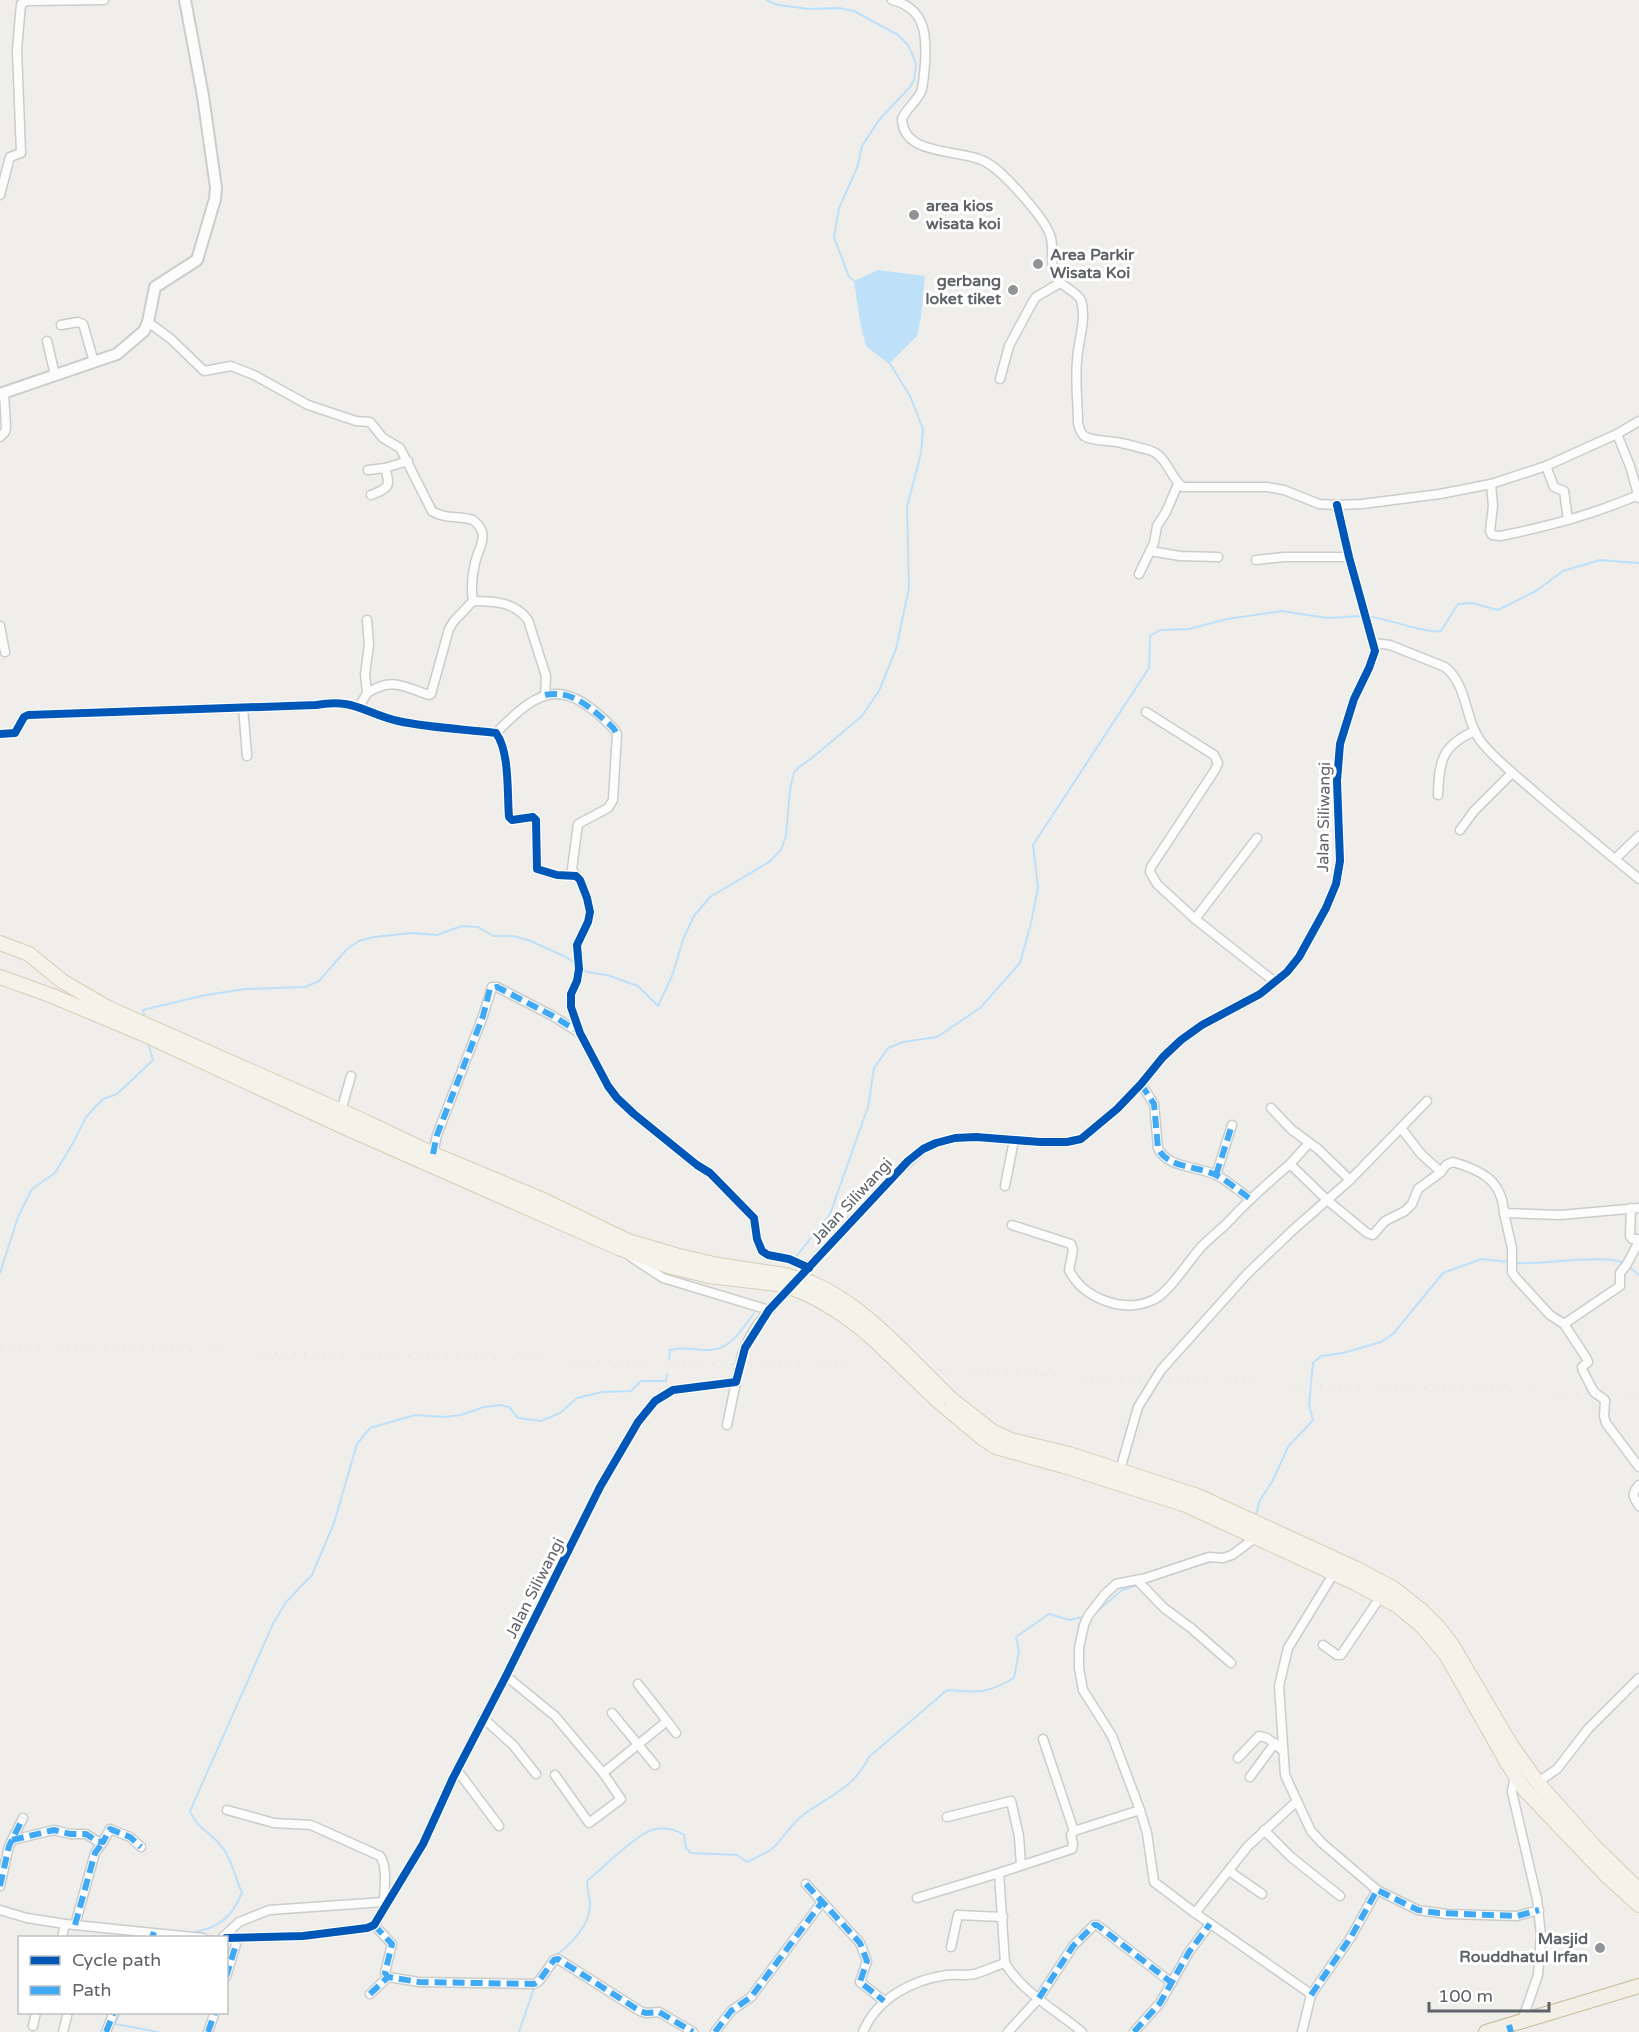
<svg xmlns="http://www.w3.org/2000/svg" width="1639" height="2032" font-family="'Varela Round',sans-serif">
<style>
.water{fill:#bfe0f9}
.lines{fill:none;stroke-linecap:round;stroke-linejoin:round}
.stream{stroke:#bfe0f9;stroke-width:2}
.minor-casing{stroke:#cbcccc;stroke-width:11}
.tertiary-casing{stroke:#cbcccc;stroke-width:14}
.primary-casing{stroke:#d7ceb8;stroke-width:16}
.trunk-casing{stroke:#c8b996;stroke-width:16}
.minor{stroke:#fdfcfc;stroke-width:8}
.tertiary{stroke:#fdfcfc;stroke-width:10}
.primary{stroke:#f4f2e9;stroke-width:14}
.trunk{stroke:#f2f0e6;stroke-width:14}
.rail{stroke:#e4e4e4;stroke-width:2;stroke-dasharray:1.5 8;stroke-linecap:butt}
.minor-bridge-casing{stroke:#cbcccc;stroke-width:11;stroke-linecap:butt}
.primary-bridge-casing{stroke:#d7ceb8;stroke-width:16;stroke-linecap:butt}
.minor-bridge{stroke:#fdfcfc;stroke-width:8}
.primary-bridge{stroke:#f4f2e9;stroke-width:14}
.quiet{stroke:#3fa9f5;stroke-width:6;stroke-dasharray:12 6;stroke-linecap:butt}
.cycleway-casing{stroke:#fff;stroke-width:11}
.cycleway{stroke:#0057b8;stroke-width:8}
.poi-dot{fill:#919496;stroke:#fff;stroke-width:2}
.labels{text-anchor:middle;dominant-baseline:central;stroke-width:6;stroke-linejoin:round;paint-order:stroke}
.poi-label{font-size:16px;font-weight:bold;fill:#5f6368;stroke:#fff;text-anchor:start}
.street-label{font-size:16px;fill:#5f6368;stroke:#fff}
</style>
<rect width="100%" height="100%" fill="#efeeea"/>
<path class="water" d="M 878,270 L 925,276 L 921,317 L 917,336 L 889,364 L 866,346 L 860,322 L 854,281 Z"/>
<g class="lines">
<g class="stream">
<path d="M 766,0 L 778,5 L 809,9 L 839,8 L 854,11 L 898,35 L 908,45 L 914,58 L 916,66 L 914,80 L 910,87 L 879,120 L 862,146 L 857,168 L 839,208 L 834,237 L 849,277 L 856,282"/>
<path d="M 1367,616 C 1389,619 1423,633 1441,631 L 1458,604 L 1472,603 L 1498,610 L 1536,591 L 1563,571 L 1600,560 L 1639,563"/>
<path d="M 583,969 L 587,972 L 607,975 L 638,986 L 658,1006 L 672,976 L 684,937 L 694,916 L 710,897 L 769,862 L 781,850 L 786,836 L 790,789 L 794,773 L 799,767 L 812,758 L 862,716 L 879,691 L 896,649 L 909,588 L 907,507 L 921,453 L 923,429 L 910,396 L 889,362"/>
<path d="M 145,1019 L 143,1010 L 201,996 L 245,989 L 305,987 L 319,981 L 347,949 L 359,941 L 374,937 L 412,933 L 437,935 L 462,926 L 478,927 L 493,936 L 513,936 L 528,940 L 566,957 L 576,964"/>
<path d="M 795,1258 L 830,1214 L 868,1107 L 874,1068 L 888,1048 L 903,1042 L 937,1037 L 980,1008 L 1020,963 L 1031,923 L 1038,887 L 1033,845 L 1149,668 L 1150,636 L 1160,630 L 1189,629 L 1227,619 L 1282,611 L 1327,618 L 1362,616"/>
<path d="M 1515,1263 C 1539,1265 1611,1253 1625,1264"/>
<path d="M 1629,1267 L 1639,1275"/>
<path d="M 0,1273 L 18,1217 L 32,1189 L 55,1173 L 73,1143 L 86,1117 L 103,1099 L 117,1094 L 153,1060 L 148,1043"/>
<path d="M 669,1359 L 670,1350 C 684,1346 694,1350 708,1350 C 730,1351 742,1329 754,1313"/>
<path d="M 1255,1518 L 1260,1500 L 1272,1482 L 1288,1447 L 1313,1420 L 1309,1405 L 1313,1363 L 1321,1356 L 1343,1353 L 1381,1342 L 1393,1334 L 1443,1273 L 1481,1259 L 1510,1262"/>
<path d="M 1201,1564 L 1216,1561"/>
<path d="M 1144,1583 L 1155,1579"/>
<path d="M 1094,1614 L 1122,1590 L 1138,1585"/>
<path d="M 191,1933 C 218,1928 231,1919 242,1893 C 234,1875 232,1857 218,1842 C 207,1831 196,1826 190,1811 L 273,1624 L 286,1602 L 312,1575 L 334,1523 L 357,1444 L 370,1428 L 415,1415 L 445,1417 L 461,1415 L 484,1407 L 500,1405 L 509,1407 L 518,1418 L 541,1421 L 560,1413 L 577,1398 L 602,1392 L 631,1391 L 641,1381 L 666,1381 L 667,1374"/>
<path d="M 555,1956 C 570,1945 590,1926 590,1905 C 590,1897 587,1890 587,1881 C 602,1869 639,1831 656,1829 C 666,1827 676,1830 684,1835 L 686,1848 L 691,1853 L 737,1855 L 747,1862 C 755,1858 765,1854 772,1849 C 782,1840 791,1824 803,1815 C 830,1795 853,1789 869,1757 L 947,1690 C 981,1692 984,1695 1014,1678 L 1019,1651 L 1016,1637 L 1049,1614 L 1070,1620 L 1086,1616"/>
<path d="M 120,2012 L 115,2024 L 158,2032"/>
<path d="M 519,2032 L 535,1985"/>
</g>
<defs>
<g id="minor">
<path d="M 892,0 C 925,8 927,34 925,64 C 924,73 924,83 921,92 C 916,102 906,109 902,119 C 904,159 964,147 989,164 C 1005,174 1047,220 1051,238 C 1054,251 1049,265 1057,278 C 1063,288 1075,290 1081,300 C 1087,320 1078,340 1077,361 C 1075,382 1078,403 1078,423 C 1079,428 1080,432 1084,436 C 1094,442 1110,440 1121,443 C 1131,445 1140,448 1149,450 C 1168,456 1169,477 1183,487 L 1267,487 L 1284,490 L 1319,504 L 1337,505 L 1362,504 L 1440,494 L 1491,484 L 1546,466 L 1617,434 L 1639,421"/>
<path d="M 0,195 L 10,157 L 21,153 L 17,50 L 21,4 L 27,1 L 104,0"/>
<path d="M 148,322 L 171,339 L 204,371 L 231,366 L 254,375 L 308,405 L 356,421 L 370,422 L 383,438 L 400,448 L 432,511 C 446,520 459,515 473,520 C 491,534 479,546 475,563 C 472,575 471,588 473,601 C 494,601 515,602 528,620 L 546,676 L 545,695"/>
<path d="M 61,325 L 78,322 L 83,324 L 94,362"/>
<path d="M 47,341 L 55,375"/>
<path d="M 1000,379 L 1009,346 L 1032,303 L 1036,297 L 1060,283"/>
<path d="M 1617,434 L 1630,466 L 1639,498"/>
<path d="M 0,437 L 5,432 L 6,427 L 4,393"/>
<path d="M 1546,466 L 1554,487 L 1564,491 L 1568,520"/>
<path d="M 368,470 L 385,468 L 408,461"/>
<path d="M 1491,484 L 1493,506 L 1490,531 L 1492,535 L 1500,536 C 1546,527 1595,514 1638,495"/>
<path d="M 371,495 C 389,488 391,487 385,468"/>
<path d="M 1150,551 L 1180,556 L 1218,557"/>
<path d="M 1256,560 L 1284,557 L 1349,557"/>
<path d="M 1139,574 L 1154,543 L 1157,526 L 1166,512 L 1178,484"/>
<path d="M 0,626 L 5,652"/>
<path d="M 1374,643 L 1390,645 L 1445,667 C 1469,686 1464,722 1483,744 C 1499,763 1519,778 1537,794 C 1571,823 1605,851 1639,879"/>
<path d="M 367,693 C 393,677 402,686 429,695 L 431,694 L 449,629 L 454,621 L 473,601"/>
<path d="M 243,707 L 247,756"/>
<path d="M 359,707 L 367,693 L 365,674 L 369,645 L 367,620"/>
<path d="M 1146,712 L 1214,755 L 1218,763 L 1215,770 L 1151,867 L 1150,872 L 1157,884 L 1195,919 L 1275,982"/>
<path d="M 496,733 C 543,684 565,679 615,730 L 617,734 L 613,800 L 608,808 L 578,824 L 572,869 L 576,876"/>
<path d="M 0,734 L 15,733 L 24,717 L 28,715 L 316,705 C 354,698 364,713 398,721 C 431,728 463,729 496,733 C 510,752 507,794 509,817 L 512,820 L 533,817 L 536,820 L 537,869 L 557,875 L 576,876 L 580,880 L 587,898 L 590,912 L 588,922 L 577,945 L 579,969 L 577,981 L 571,994 L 571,1007 L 580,1033 L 608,1086 L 617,1098 L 634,1114 L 697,1165 L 710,1173 L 754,1218 L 757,1239 L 762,1251 L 768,1255 L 789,1259 L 809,1268"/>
<path d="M 1438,795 C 1439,761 1442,745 1475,731"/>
<path d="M 1460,830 L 1474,811 L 1512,773"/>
<path d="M 1615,859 L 1639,836"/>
<path d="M 1195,919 L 1257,838"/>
<path d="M 1141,1084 L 1154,1104 L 1158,1148 C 1167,1169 1201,1166 1218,1176 C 1229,1182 1239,1191 1249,1198"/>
<path d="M 1271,1108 L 1292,1130 L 1318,1149 L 1350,1180"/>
<path d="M 341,1111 L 351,1076"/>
<path d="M 1401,1128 L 1421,1154 L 1441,1172"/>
<path d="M 433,1154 L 437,1135 L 483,1016 L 492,987 L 497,987 L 553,1016 L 580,1033"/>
<path d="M 1290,1164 L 1309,1143"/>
<path d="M 1216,1175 L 1232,1125"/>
<path d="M 1005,1186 L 1014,1140"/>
<path d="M 1631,1208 L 1630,1236 L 1632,1239 L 1639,1239"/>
<path d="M 1504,1213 L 1512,1248 L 1512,1272 L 1516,1278 L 1550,1315 L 1564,1324 L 1587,1359 L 1588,1362 L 1582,1367 L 1583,1371 L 1594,1392 L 1605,1400 L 1604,1416 L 1606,1423 L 1639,1467"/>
<path d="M 1012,1225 L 1071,1244 L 1073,1250 L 1069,1270 C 1083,1298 1123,1314 1153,1300 C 1168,1294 1190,1259 1202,1246 C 1212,1236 1223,1228 1232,1218 C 1251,1198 1269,1182 1290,1164 L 1327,1200 L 1367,1233 L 1373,1235 L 1385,1221 L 1405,1211 L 1412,1204 L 1418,1189 L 1441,1172 L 1446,1165 L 1453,1162 C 1481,1170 1502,1180 1504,1213 L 1560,1215 L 1639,1208"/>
<path d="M 631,1257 L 663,1278 L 769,1310"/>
<path d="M 805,1271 L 892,1177 L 923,1149 L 936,1143 L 955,1138 L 976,1137 L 1040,1142 L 1067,1142 L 1081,1139 L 1117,1109 L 1141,1084 L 1163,1057 L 1181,1040 L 1202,1025 L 1260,994 L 1287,972 L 1299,957 L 1326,908 L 1336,884 L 1340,861 L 1337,781 L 1340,744 L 1354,699 L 1369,668 L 1375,651 L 1349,557 L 1337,505"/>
<path d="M 1564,1324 L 1620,1286 L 1620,1273 L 1627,1264 L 1639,1241"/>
<path d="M 742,1355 C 751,1327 773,1305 793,1285"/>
<path d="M 727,1425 L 736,1382"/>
<path d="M 1120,1470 L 1138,1407 L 1161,1370 L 1247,1274 L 1294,1229 L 1350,1180 L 1427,1101"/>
<path d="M 1639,1485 C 1631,1494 1633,1497 1639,1506"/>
<path d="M 1255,1538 L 1232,1555 L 1223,1558 L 1209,1557 L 1146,1578 L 1116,1584 L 1105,1594 L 1088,1616 L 1084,1625 L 1079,1648 L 1079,1668 L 1083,1690 L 1112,1736 L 1140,1810 L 1147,1833 L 1154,1882 L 1195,1913 L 1308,1992 L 1311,1995 L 1302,2032"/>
<path d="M 1334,1573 L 1288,1648 L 1279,1686 L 1285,1775 L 1311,1831 L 1322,1843 L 1377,1890 L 1418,1910 L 1447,1914 L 1517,1916 L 1539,1910"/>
<path d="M 1137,1580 L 1164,1608 L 1191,1628 L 1231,1663"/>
<path d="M 1323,1645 L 1337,1655 L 1341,1655 L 1381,1596"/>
<path d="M 506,1676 L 555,1716 L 603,1773 L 667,1721 L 638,1684"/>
<path d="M 612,1713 L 655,1765"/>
<path d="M 483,1718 L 513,1745 L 536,1774"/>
<path d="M 667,1721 L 676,1733"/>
<path d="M 1043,1739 L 1074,1831"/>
<path d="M 1238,1758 L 1259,1736 L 1267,1738 L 1282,1750"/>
<path d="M 457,1770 L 499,1826"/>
<path d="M 1515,1774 L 1512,1792 L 1537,1899 L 1541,1935 L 1538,1975 L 1522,2021"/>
<path d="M 555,1775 L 589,1823 L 621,1799 L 603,1773"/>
<path d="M 1250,1777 L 1275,1743"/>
<path d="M 1535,1784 L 1557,1769 L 1588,1729 L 1639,1678"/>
<path d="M 227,1810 L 274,1823 L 311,1825 L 380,1856 C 389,1869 383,1893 384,1908"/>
<path d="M 947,1817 L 1011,1801 L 1019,1836 L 1021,1865"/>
<path d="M 1264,1830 L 1291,1857 L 1340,1896"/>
<path d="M 12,1840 L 54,1830 L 70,1834 L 86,1834 L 97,1841 L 103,1842 L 110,1829 L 130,1837 L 141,1847"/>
<path d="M 1229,1871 L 1262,1894"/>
<path d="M 806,1884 L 860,1943 L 867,1961 L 860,1982 L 884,2001"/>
<path d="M 0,1886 L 9,1846 L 23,1818"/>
<path d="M 917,1898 L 999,1873"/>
<path d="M 0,1910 L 27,1918 L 65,1924 L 203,1938"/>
<path d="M 1195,1913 L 1248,1846 L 1296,1802"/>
<path d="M 75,1925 L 95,1853 L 103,1842"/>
<path d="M 374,1925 L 392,1944 L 385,1973 L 388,1977 L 419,1982 L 534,1984 L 539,1981 L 554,1960 L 558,1959 L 640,2011 L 646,2013 L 659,2012 L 693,2032"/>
<path d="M 62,1938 L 65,1924"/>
<path d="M 222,1938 L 239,1922 L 269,1910 L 384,1902"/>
<path d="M 226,1938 L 303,1936 L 367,1928 L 374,1925 L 423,1844 L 453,1778 L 506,1676 L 600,1487 L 638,1422 L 655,1401 L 673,1390 L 736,1382 L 740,1365"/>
<path d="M 951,1947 L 958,1915 L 1003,1917"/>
<path d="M 226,1977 L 238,1938"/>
<path d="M 370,1994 L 388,1977"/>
<path d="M 1311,1995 L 1351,1937 L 1377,1890"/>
<path d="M 33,2026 L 36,2012"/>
<path d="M 63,2032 L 68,2012"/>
<path d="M 106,2032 L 114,2012"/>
<path d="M 208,2032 L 215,2012"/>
<path d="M 715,2032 L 731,2011 L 751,1997 L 822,1902"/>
<path d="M 863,2032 C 877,1998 912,1980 947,1975 C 956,1974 966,1976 975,1974 C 985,1971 995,1966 1005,1963"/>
<path d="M 1008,2032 L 1039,1998 L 1073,1946 L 1094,1925 L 1097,1925 L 1172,1983"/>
<path d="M 1082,2032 C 1057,2011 1022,1992 1005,1963 L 999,1873 L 1072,1849 L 1073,1844 L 1071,1835 L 1074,1831 L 1140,1810"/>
<path d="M 1134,2032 L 1160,2003 L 1189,1952 L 1210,1924"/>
</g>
<path id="tertiary" d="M 0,394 L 117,354 L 144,331 L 148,322 L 155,287 L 197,260 L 215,199 L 216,188 L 203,96 L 185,0"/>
<g id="primary">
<path d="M 0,943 L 29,954 L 62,981 L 108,1008 L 366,1122 L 433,1154 L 543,1200 L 628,1241 L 675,1255 L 718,1265 L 785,1275"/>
<path d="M 0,977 L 50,995 L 141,1033 L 346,1128 L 621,1249 L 668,1266 L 709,1276 L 777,1284"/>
<path d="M 812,1283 C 845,1297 873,1322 899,1347"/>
<path d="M 807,1294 C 841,1311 862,1327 889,1354"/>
<path d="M 951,1399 L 992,1431 L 1011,1440 L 1069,1454 L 1198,1496 L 1355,1568 L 1393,1588 L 1422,1611 L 1439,1628 L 1452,1645 L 1511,1745 L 1538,1783 L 1594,1846 L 1639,1890"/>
<path d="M 938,1401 L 982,1438 L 996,1447 L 1067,1467 L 1186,1505 L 1357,1584 L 1398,1606 L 1422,1626 L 1447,1656 L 1508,1764 L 1525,1790 L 1606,1875 L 1639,1905"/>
</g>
<path id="trunk" d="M 1486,2032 L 1639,1986"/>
</defs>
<use href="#minor" class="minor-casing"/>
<use href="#tertiary" class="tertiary-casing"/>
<use href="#primary" class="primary-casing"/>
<use href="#trunk" class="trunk-casing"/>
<use href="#minor" class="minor"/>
<use href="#tertiary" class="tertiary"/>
<use href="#primary" class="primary"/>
<use href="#trunk" class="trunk"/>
<path class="rail" d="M 0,1346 L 919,1369 L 1154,1380 L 1639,1395"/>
<defs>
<path id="minor-bridge" d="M 740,1365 L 742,1355"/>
<g id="primary-bridge">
<path d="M 785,1275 L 812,1283"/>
<path d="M 777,1284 L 787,1286 L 807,1294"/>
<path d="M 899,1347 L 951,1399"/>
<path d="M 889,1354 L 938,1401"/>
</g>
</defs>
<use href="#minor-bridge" class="minor-bridge-casing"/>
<use href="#primary-bridge" class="primary-bridge-casing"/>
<use href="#minor-bridge" class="minor-bridge"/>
<use href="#primary-bridge" class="primary-bridge"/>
<g class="quiet">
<path d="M 545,695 C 568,690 585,703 601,717 C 607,722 614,727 617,734"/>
<path d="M 1141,1084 L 1154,1104 L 1158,1148 C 1167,1169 1201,1166 1218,1176 C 1229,1182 1239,1191 1249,1198"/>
<path d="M 433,1154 L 437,1135 L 483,1016 L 490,989 L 497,987 L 553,1016 L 579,1032"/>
<path d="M 1216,1175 L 1232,1125"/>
<path d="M 12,1840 L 54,1830 L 70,1834 L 86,1834 L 97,1841 L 103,1842 L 110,1829 L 130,1837 L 141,1847"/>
<path d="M 806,1884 L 860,1943 L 867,1961 L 860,1982 L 884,2001"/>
<path d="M 0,1886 L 9,1846 L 23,1818"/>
<path d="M 75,1925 L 95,1853 L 103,1842"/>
<path d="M 374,1925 L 392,1944 L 385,1973 L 388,1977 L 419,1982 L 534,1984 L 539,1981 L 554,1960 L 558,1959 L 640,2011 L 646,2013 L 659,2012 L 693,2032"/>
<path d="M 152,1938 L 154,1932"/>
<path d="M 226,1977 L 238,1938"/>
<path d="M 370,1994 L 388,1977"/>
<path d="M 1311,1995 L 1351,1937 L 1377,1890 L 1418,1910 L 1438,1913 L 1517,1916 L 1539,1910"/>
<path d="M 1039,1998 L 1073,1946 L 1094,1925 L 1097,1925 L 1172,1983"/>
<path d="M 1509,2025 L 1511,2032"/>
<path d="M 106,2032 L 114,2012"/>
<path d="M 208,2032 L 215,2012"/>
<path d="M 715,2032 L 731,2011 L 751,1997 L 822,1902"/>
<path d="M 1134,2032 L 1160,2003 L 1189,1952 L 1210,1924"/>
</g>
<defs>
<g id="cycleway">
<path d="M 0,734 L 15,733 L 24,717 L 28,715 L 316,705 C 354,698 364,713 398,721 C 431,728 463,729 496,733 C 510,752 507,794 509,817 L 512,820 L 533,817 L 536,820 L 537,869 L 557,875 L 576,876 L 580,880 L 587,898 L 590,912 L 588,922 L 577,945 L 579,969 L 577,981 L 571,994 L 571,1007 L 580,1033 L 608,1086 L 617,1098 L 634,1114 L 697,1165 L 710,1173 L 754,1218 L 757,1239 L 762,1251 L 768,1255 L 789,1259 L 809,1268"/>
<path d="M 226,1938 L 303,1936 L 367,1928 L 374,1925 L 423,1844 L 453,1778 L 506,1676 L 600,1487 L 638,1422 L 655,1401 L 673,1390 L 736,1382 L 745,1348 L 769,1310 L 908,1161 L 923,1149 L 936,1143 L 955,1138 L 976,1137 L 1040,1142 L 1067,1142 L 1081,1139 L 1117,1109 L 1141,1084 L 1163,1057 L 1181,1040 L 1202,1025 L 1260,994 L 1287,972 L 1299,957 L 1326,908 L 1336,884 L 1340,861 L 1337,781 L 1340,744 L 1354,699 L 1369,668 L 1375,651 L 1349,557 L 1337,505"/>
</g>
</defs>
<use href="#cycleway" class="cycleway-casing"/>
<use href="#cycleway" class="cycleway"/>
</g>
<g class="poi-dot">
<circle cx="914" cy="215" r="6"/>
<circle cx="1038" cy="264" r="6"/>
<circle cx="1013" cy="290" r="6"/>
<circle cx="1600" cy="1948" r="6"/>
</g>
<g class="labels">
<g class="poi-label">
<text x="926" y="206">area kios<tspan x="926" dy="18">wisata koi</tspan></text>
<text x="1050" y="255">Area Parkir<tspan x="1050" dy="18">Wisata Koi</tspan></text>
<text x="1001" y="281" text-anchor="end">gerbang<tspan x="1001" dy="18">loket tiket</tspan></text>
<text x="1588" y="1939" text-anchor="end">Masjid<tspan x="1588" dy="18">Rouddhatul Irfan</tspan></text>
</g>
<g class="street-label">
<text transform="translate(1324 817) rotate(-89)">Jalan Siliwangi</text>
<text transform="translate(852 1201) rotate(-47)">Jalan Siliwangi</text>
<text transform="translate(535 1588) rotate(-63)">Jalan Siliwangi</text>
</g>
</g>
<rect x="18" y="1936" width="210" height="78" fill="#ffffff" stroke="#bfc1c3" stroke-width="1.5"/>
<rect x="30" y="1956" width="30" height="9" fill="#0057b8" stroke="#bfc1c3" stroke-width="1.5"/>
<text x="72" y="1966" font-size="18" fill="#5f6368">Cycle path</text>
<rect x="30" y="1986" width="30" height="9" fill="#3fa9f5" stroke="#bfc1c3" stroke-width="1.5"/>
<text x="72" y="1996" font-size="18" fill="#5f6368">Path</text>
<path d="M1429 2002v9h120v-9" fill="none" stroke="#5f6368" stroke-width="3"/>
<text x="1438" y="2002" font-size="18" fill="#5f6368" stroke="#ffffff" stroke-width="4.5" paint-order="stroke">100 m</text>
</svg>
